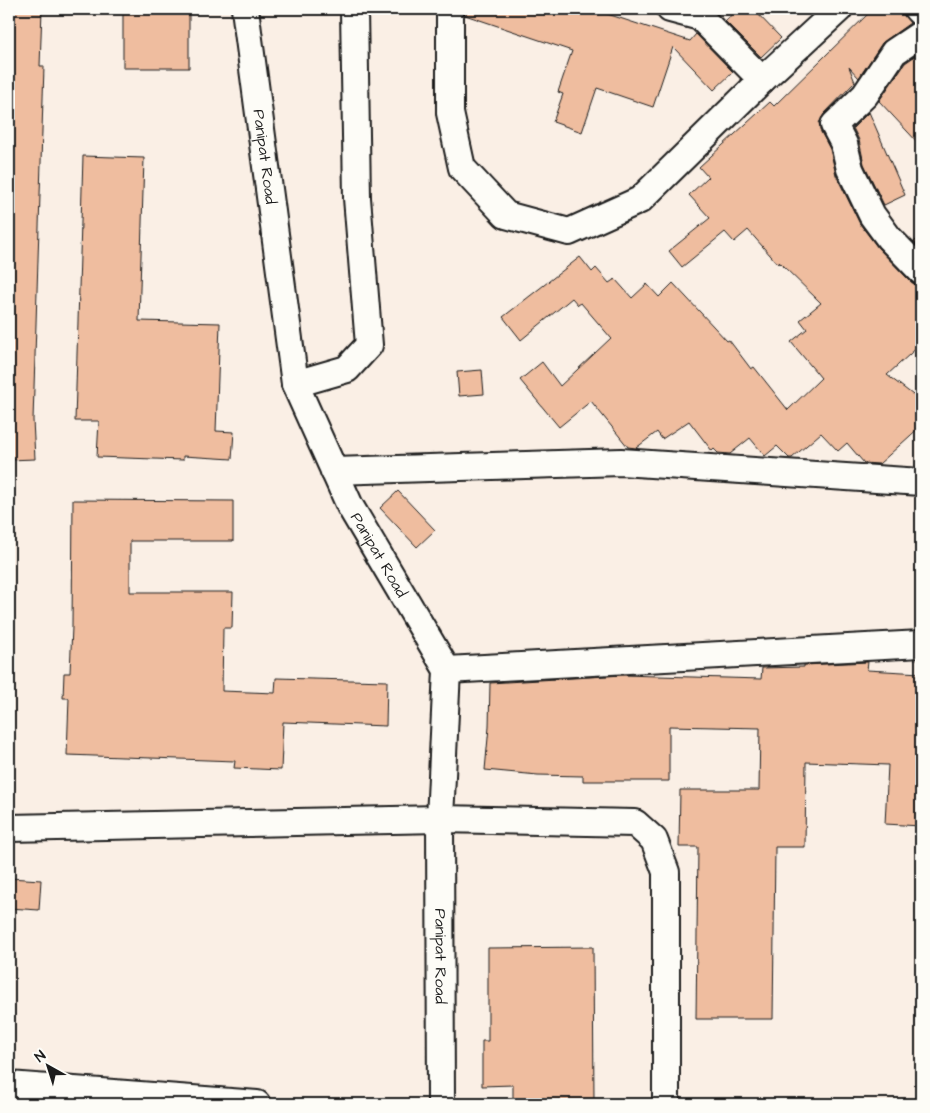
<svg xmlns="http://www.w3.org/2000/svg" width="930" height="1113" font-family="'Architects Daughter',sans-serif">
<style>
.building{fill:#efbd9f;stroke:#1c1c1c}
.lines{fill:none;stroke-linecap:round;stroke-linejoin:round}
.minor-casing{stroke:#1c1c1c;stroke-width:30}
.minor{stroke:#fdfcf7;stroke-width:26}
.labels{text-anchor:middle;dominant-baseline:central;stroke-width:4;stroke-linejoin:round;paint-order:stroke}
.street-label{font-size:16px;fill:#1c1c1c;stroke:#fdfcf7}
</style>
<rect width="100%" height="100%" fill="#faefe5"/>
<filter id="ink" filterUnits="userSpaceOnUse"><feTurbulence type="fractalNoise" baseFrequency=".02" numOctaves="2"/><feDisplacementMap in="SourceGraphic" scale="10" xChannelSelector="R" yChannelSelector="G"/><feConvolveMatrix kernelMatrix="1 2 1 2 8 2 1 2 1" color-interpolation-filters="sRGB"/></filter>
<g filter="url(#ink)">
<g class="building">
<path d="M 9,9 L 42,9 L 40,66 L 44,66 L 33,420 L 35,459 L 9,460 Z"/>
<path d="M 130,9 L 189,9 L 189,68 L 123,68 L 123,14 L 129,14 Z"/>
<path d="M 465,9 L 592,9 L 690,41 L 696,34 L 733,72 L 714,90 L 673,47 L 653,107 L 597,88 L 582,132 L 553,122 L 563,94 L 558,92 L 572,51 L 465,15 Z"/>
<path d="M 738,9 L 753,9 L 781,38 L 761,57 L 725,21 Z"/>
<path d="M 873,9 L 902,9 L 903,13 L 910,23 L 882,43 L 859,78 L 849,67 L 855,82 L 824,114 L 819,123 L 821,132 L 830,149 L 836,175 L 860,224 L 878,248 L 910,281 L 916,285 L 921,286 L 921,344 L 887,375 L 921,401 L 921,426 L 879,464 L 864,463 L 847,443 L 838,451 L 821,433 L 792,458 L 789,458 L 777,446 L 765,456 L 750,438 L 730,454 L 718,453 L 714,449 L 712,451 L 689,421 L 662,439 L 657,432 L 636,448 L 628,447 L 591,401 L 559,427 L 520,380 L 542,362 L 560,386 L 611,338 L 581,303 L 578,305 L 572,298 L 521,340 L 503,317 L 580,257 L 592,272 L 596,268 L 609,283 L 615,279 L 632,298 L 647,284 L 659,297 L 673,283 L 727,341 L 729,340 L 751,369 L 754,367 L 788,410 L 821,378 L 791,342 L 807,329 L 800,320 L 821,303 L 779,262 L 778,264 L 748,230 L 734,242 L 725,232 L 682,267 L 669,251 L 710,218 L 689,195 L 708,177 L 699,167 L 770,102 L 774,106 Z"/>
<path d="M 921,52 L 921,146 L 879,101 L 905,63 Z"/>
<path d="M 869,112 L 905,195 L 884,205 L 864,164 L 859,140 L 853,128 Z"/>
<path d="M 83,156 L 144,158 L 139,321 L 220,323 L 216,431 L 234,432 L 232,459 L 183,456 L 183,460 L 97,457 L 99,421 L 75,421 Z"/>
<path d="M 921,235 L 921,250 L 914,242 Z"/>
<path d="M 482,370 L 484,394 L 459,396 L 457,372 Z"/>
<path d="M 398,491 L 435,530 L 417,547 L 380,508 Z"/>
<path d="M 73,500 L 233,501 L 233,541 L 130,541 L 130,592 L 233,592 L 232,628 L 223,628 L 222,691 L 275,693 L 276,678 L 387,681 L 386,726 L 283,722 L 281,770 L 234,768 L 235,761 L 67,755 L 69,698 L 63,698 L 64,673 L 70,673 L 72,627 Z"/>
<path d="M 868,662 L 867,670 L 921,673 L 921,826 L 885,824 L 888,765 L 806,762 L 805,847 L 775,847 L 773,1019 L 696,1019 L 698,847 L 679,847 L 680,790 L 759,790 L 760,728 L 669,726 L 669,781 L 583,781 L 583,776 L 538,775 L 485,770 L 489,727 L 490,683 L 623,675 L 761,679 L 762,668 L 804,667 L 804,665 Z"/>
<path d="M 9,878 L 41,880 L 39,910 L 9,908 Z"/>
<path d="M 593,947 L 594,1104 L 513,1104 L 513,1085 L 482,1086 L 482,1041 L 488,1041 L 488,948 Z"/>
</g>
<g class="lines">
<defs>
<g id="minor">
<path id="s1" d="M 245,9 L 295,384 L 350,506 L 447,670 L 440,819 L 441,1104"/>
<path d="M 450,9 L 450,113 L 462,168 L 506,215 L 569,232 L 640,200 L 762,80 L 839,9"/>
<path d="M 670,9 L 700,17 L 762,80"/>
<path d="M 917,9 L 921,13"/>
<path d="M 921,34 L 894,52 L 865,95 L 834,125 L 844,144 L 850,169 L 872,215 L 889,238 L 921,271"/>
<path d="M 295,384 L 347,369 L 369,345 L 357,198 L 354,9"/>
<path d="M 334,471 L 621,462 L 921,482"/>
<path d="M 447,670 L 921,644"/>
<path d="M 9,828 L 440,819 L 635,823 L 654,840 L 666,872 L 666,1104"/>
<path d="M 9,1085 L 257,1104"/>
</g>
</defs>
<use href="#minor" class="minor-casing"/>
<use href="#minor" class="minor"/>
</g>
</g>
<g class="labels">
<g class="street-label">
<text stroke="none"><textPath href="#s1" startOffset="149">Panipat Road</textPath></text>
<text stroke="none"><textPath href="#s1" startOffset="569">Panipat Road</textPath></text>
<text stroke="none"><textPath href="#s1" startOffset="989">Panipat Road</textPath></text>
</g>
</g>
<rect width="930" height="1113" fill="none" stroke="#fdfcf7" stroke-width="30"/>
<rect x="15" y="15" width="900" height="1083" fill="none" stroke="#1c1c1c" stroke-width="2" filter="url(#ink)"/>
<g transform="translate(48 1066) rotate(321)" stroke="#fdfcf7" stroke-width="4" paint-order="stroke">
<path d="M0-4L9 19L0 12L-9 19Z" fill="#1c1c1c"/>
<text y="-8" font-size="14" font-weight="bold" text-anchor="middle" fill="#1c1c1c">N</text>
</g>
</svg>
